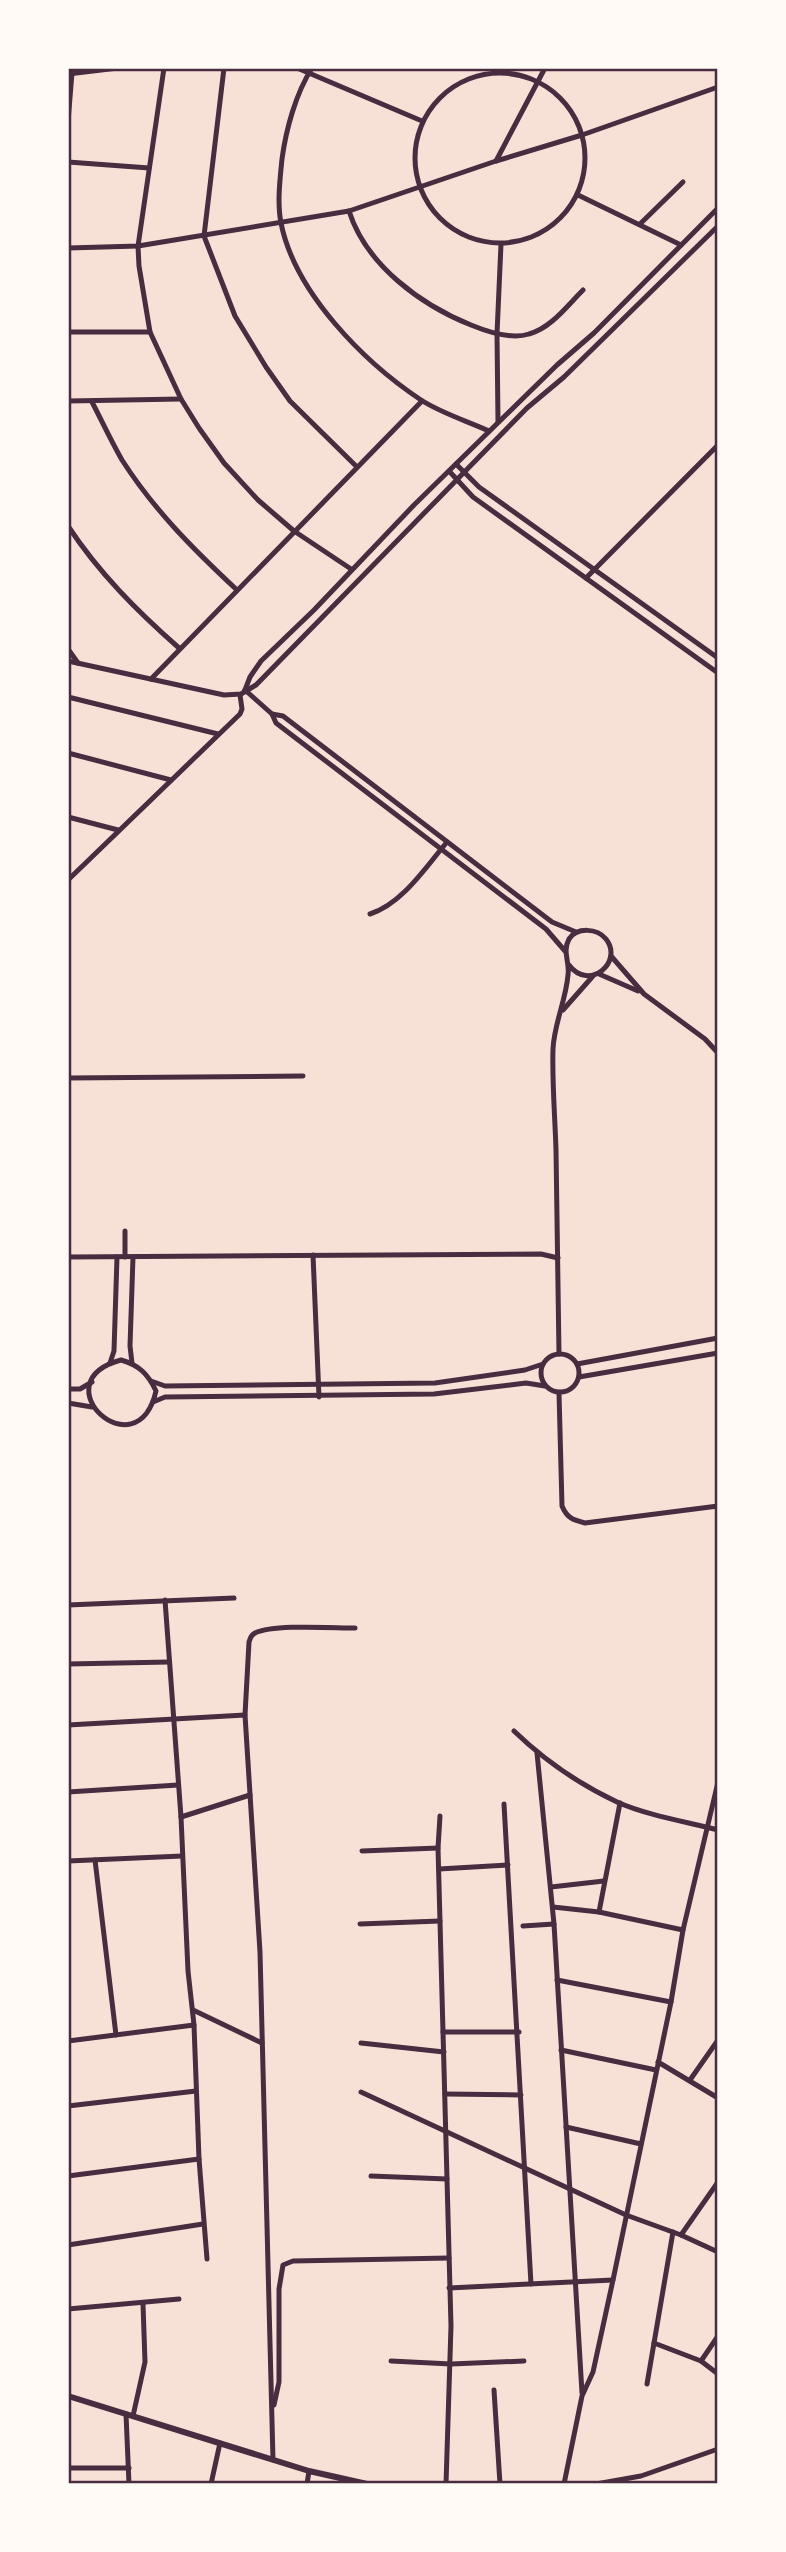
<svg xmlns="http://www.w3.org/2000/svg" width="786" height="2552" font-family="Cabin,sans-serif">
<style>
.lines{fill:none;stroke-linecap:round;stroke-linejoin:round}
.minor{stroke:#4a2c40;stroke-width:5}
.tertiary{stroke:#4a2c40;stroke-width:6}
.neatline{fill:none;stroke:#4a2c40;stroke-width:2.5}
</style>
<rect width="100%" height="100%" fill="#f7e1d7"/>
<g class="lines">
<g class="minor">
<path d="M 164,68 L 138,246 L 139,266 L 150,332 L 181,399 L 199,428 L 224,463 L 258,500 L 294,531 L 351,569"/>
<path d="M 224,68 L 204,236 L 235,316 L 266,367 L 290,401 L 357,467"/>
<path d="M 297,68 L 422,121"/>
<path d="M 312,68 C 296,93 286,129 282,159 C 280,179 277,203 281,223 C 295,293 364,362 421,400 C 441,413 467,421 489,431"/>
<circle cx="500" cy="158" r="85"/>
<path d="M 68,74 L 118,68"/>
<path d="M 68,122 L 72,73"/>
<path d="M 496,161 L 545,68"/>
<path d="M 68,162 L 149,168"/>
<path d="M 578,195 L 681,245"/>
<path d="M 349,211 C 366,265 421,305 471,325 C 488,332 511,340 529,334 C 551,328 567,306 583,290"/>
<path d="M 640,224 L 683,182"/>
<path d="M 68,248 L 138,246 L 349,211 L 496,161 L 582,135 L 718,87"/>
<path d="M 68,332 L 150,332"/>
<path d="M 68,401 L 181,399"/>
<path d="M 92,402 C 102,421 111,441 122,460 C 154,510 194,550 237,590"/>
<path d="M 498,422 L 497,334 L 501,244"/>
<path d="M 456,464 L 479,487 L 718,658"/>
<path d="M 449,471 L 473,497 L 718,673"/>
<path d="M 68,526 C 99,573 137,611 179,648"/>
<path d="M 586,578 L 718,445"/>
<path d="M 68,649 L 78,663"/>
<path d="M 68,661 L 224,695 L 241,694 L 256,685 L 527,408 L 564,377 L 718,226"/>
<path d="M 151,679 L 422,401"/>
<path d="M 245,690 L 250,677 L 261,661 L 314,610 L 414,505 L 557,365 L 594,333 L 718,208"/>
<path d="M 245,690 L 272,714 L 276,723 L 546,929 L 565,951"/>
<path d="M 68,697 L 218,734"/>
<path d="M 272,714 L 283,716 L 552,922 L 576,932"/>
<path d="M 68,753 L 171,780"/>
<path d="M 68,817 L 118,830"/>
<path d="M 68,880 L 240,714 L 242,709 L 240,695"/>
<path d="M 370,914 C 402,904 426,867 447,842"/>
<path d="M 611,956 L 644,994 L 705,1039 L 718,1053"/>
<path d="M 599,974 L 638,991"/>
<path d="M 563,1010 L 593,976"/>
<path d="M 68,1078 L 303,1076"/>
<path d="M 125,1231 L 125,1257"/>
<path d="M 313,1255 L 319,1397"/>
<path d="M 68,1257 L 541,1254 L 558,1258"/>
<circle cx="560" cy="1373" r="19"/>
<path d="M 559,1354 C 558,1286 557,1218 556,1150 C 555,1117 552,1082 553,1049 C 554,1024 566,1000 568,975 C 570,962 562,952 569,939 C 577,927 597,928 606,939 C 624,962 589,992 569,965"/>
<path d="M 121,1360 C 139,1365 148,1374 156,1391 C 137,1473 39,1382 121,1360 Z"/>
<path d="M 110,1363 L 114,1351 L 117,1257"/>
<path d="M 132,1363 L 130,1346 L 133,1257"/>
<path d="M 577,1364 L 718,1338"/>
<path d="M 579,1377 L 718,1353"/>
<path d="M 151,1381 L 165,1386 L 435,1383 L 525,1370 L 543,1364"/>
<path d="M 68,1389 L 80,1389 L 92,1382"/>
<path d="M 559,1393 L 562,1506 C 567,1518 573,1520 585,1523 L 718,1506"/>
<path d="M 153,1402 L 165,1397 L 434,1394 L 526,1383 L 545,1386"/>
<path d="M 68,1403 L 92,1407"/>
<path d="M 165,1600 L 181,1817 L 188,1971 L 194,2025 L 199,2159 L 207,2259"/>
<path d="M 68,1605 L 234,1598"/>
<path d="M 68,1664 L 169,1662"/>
<path d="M 245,1715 L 249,1642 C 251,1637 250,1636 255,1633 C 274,1624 332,1628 355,1628"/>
<path d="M 68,1725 L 245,1715 L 260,1952 L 273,2460"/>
<path d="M 514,1731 C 544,1760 579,1784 617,1802 C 646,1815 687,1822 718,1830"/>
<path d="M 537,1753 L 554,1924 L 582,2393"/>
<path d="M 68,1792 L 178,1785"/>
<path d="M 504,1804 L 531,2284"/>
<path d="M 440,1816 L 438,1848 L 451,2326 L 446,2484"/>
<path d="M 181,1817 L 250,1795"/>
<path d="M 362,1851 L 438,1848"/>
<path d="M 95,1860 L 116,2035"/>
<path d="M 68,1861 L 182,1856"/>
<path d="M 439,1869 L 508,1865"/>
<path d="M 551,1887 L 604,1881"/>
<path d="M 553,1907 L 599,1912 L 683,1930"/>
<path d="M 599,1912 L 620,1803"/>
<path d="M 360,1924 L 440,1921"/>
<path d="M 523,1926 L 554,1924"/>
<path d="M 557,1980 L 671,2002"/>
<path d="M 193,2010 L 262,2043"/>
<path d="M 443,2032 L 519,2032"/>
<path d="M 68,2041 L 194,2025"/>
<path d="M 361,2043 L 444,2052"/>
<path d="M 561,2050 L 656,2070"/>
<path d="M 658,2062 L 718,2098"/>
<path d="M 690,2080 L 718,2040"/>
<path d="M 361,2092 L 626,2215 L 681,2235 L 718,2252"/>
<path d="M 445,2094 L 521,2095"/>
<path d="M 68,2106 L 196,2091"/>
<path d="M 566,2127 L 641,2144"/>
<path d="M 68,2176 L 199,2159"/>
<path d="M 371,2176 L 447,2179"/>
<path d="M 681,2235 L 718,2182"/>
<path d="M 68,2245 L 203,2224"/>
<path d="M 449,2288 L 613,2280"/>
<path d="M 68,2309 L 179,2299"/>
<path d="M 654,2343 L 701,2361 L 718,2374"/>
<path d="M 391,2361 L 451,2364 L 524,2361"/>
<path d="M 701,2361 L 718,2336"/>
<path d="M 647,2384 L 673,2232"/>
<path d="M 494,2390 L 500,2484"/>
<path d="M 274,2405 L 279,2382 L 279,2289 L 283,2265 L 293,2261 L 449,2258"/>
<path d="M 126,2414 L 129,2484"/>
<path d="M 133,2416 L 145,2362 L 143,2304"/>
<path d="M 68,2468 L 129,2468"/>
<path d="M 211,2484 L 220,2443"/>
<path d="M 307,2484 L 309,2471"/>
<path d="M 564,2484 L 582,2396 L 593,2372 L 613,2280 L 671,2002 L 683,1930 L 718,1782"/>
<path d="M 596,2484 L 641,2476 L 718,2449"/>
</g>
<path class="tertiary" d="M 68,2396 L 309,2471 L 367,2484"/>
</g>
<rect width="786" height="2552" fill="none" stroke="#fffaf5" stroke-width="140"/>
<rect x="70" y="70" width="646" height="2412" class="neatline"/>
</svg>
